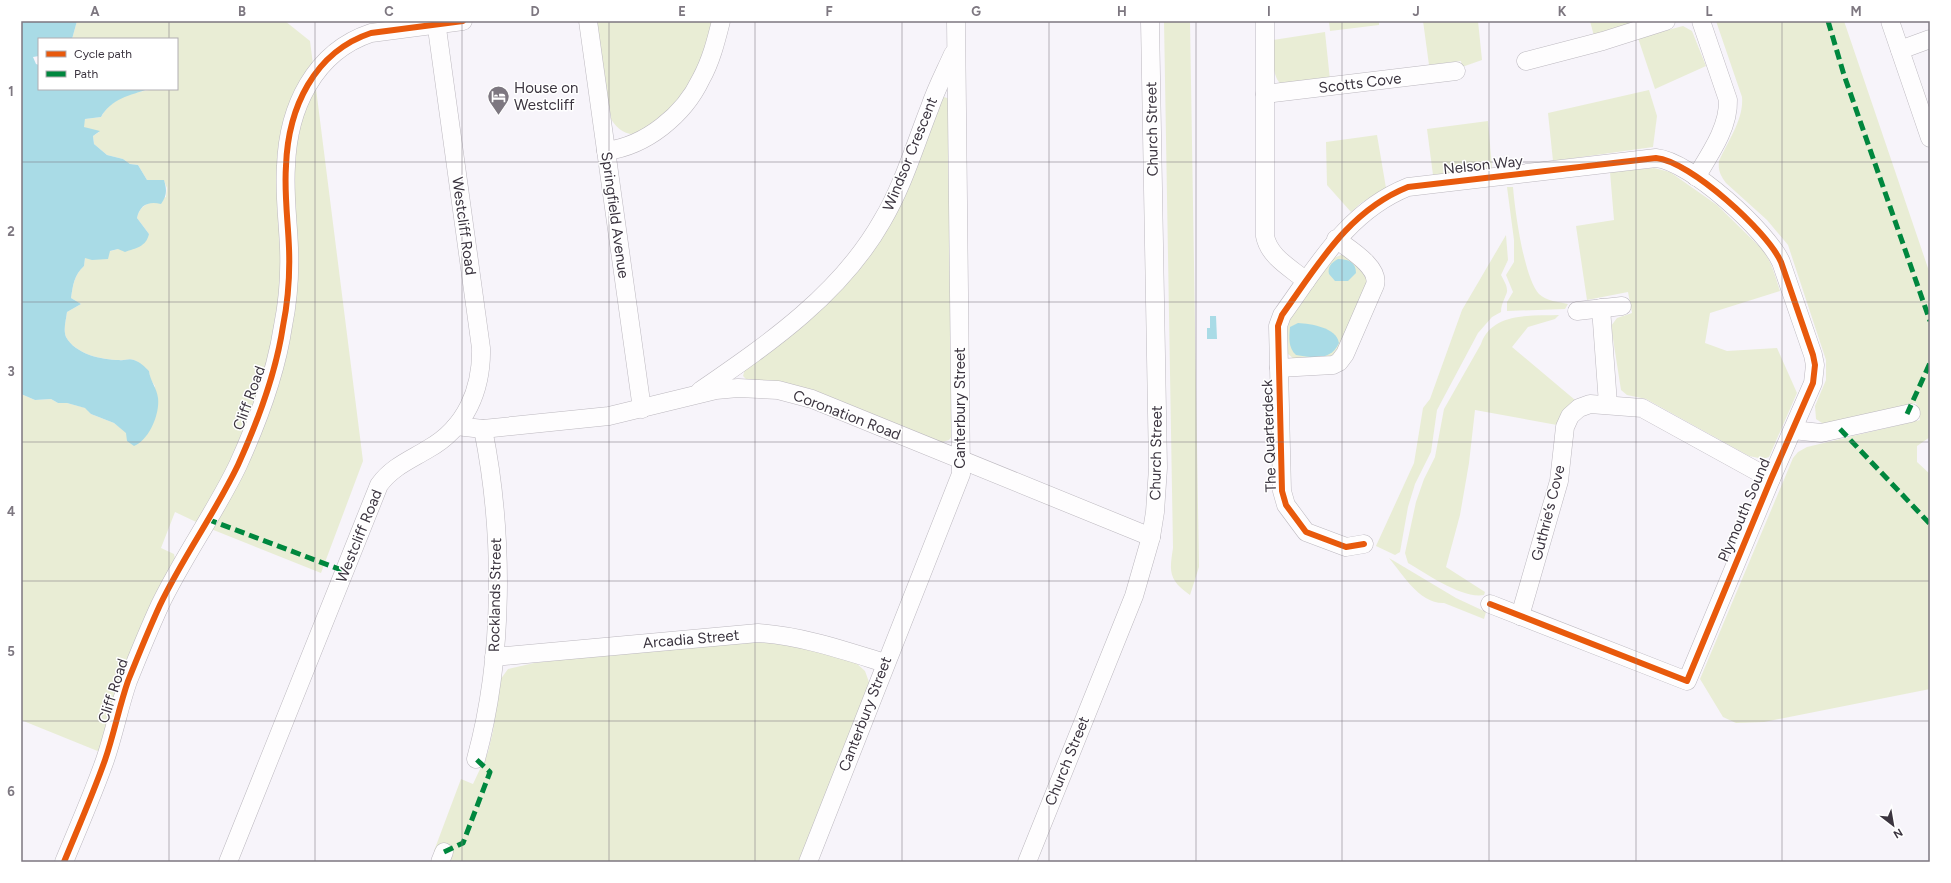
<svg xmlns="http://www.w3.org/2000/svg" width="1951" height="883" font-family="Figtree,sans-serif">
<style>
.green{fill:#e9edd5}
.water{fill:#a9dbe6}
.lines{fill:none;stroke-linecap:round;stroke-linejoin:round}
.minor-casing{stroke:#bcb8bf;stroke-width:19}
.minor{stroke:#fefdfe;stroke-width:18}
.quiet{stroke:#00873e;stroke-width:5;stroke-dasharray:10 5;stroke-linecap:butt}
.cycleway-casing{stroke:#fff;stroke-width:8}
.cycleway{stroke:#e8590c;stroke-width:6}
.grid{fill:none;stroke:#7d7780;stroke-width:1;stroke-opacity:0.55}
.labels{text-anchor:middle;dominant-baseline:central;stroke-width:3;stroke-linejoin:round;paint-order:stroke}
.street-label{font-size:15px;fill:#3b343f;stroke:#fff}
.poi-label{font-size:15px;fill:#3b343f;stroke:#fff;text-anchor:start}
.neatline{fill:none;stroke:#7d7780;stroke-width:1.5}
.grid-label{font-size:13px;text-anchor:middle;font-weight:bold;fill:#7d7780}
</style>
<rect width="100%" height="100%" fill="#f7f4fa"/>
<g class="green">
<path d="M 77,21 L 285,21 L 310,41 L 363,461 L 321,573 L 211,529 L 175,512 L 161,548 L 174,554 L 175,559 L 100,752 L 21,720 L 21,394 L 35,400 L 51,399 L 58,403 L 67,403 L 86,408 L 91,414 L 114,423 L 127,433 L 127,441 L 155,386 L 150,379 L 149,371 C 144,367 139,362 134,360 C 128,358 125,361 119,360 C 102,360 75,354 66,337 C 63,330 66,320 67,312 L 81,304 L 71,298 C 73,285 74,275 84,266 L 85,258 L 118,249 L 149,234 L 137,218 C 140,203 153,202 166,197 L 167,188 L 164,181 L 147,180 L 138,165 L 130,164 L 123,159 L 107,155 L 94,144 L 93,136 L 99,132 L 83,127 L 85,119 L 101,117 C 116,90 150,89 177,89 L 177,39 L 72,39 Z"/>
<path d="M 596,21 L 713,21 C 707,42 702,63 692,82 C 684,97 651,133 633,134 C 623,134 616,127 611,119 Z"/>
<path d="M 1164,21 L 1190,21 L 1199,567 L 1190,595 C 1169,580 1169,573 1173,548 Z"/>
<path d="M 1329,21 L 1379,21 L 1379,25 L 1330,31 Z"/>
<path d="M 1423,21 L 1478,21 L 1482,60 L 1462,67 L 1461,61 L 1429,65 Z"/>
<path d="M 1590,21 L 1640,21 L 1594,36 Z"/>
<path d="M 1716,21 L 1844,21 L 1930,274 L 1930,437 L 1917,446 L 1917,462 L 1930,474 L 1930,689 L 1764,722 L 1736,723 L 1723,717 L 1700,679 L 1793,458 L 1798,452 L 1807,447 L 1920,420 L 1916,403 L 1832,424 L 1822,423 L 1816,419 L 1815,406 L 1826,380 L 1826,360 L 1788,245 L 1767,220 L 1726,183 C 1720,175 1718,170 1719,161 C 1728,141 1744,119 1742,97 Z"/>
<path d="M 1683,26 L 1692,31 L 1706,66 L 1655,89 L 1638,38 Z"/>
<path d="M 1325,32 L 1330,80 L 1283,86 C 1270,76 1274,56 1273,40 Z"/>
<path d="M 1649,90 L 1657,116 L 1653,147 L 1553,161 L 1548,113 Z"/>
<path d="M 944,97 L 950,99 L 952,436 L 949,440 L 939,443 L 748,381 L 743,376 L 745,369 L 829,299 L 941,98 Z"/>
<path d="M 1488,121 L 1492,168 L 1433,175 L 1427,129 Z"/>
<path d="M 1377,135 L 1386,188 L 1361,203 L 1351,212 L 1327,185 L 1326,142 Z"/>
<path d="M 1654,168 L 1670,172 L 1717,205 L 1762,249 C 1772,262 1775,276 1780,291 L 1710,313 L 1705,343 L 1727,351 L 1777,348 L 1797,393 L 1769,457 L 1763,459 L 1749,456 L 1646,399 L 1627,395 L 1621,390 L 1611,326 L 1617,318 L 1632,313 L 1628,292 L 1587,300 L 1576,226 L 1614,220 L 1610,172 Z"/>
<path d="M 1507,187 L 1513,187 C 1515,211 1524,278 1539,294 C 1546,301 1559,302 1568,304 L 1565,309 L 1507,311 L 1507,302 L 1513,292 L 1506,275 L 1514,262 L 1514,240 Z"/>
<path d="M 1506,235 L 1508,260 L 1501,275 C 1503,279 1507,285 1507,290 C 1508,294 1501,302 1501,312 L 1492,317 L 1478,333 L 1437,410 L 1431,452 L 1415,484 L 1408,507 L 1400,552 L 1395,555 L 1376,546 L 1414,463 L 1423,408 L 1430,399 L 1462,310 Z"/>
<path d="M 1341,255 L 1347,256 L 1370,277 L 1341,350 L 1332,359 L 1295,360 L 1287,353 L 1286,334 L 1290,319 L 1329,260 Z"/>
<path d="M 1559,315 L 1555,319 L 1528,327 L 1512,347 L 1575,400 L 1557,425 L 1475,410 L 1469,463 L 1460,515 L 1446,567 L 1485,592 L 1484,595 C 1462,599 1427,574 1408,563 L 1405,553 L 1416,502 L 1424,479 L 1435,457 L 1444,409 L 1481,344 C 1492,312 1532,316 1559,315 Z"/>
<path d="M 1389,558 L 1456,598 L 1486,612 L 1484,619 L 1444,603 C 1420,604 1403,575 1389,558 Z"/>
<path d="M 751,641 L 791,644 L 855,662 L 865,671 L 869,682 L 869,689 L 801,862 L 447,862 L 448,856 L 434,851 L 461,779 L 473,784 L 488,752 L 493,731 L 500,680 L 508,669 L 534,663 L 651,649 Z"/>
</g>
<g class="water">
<path d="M 21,21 L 77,21 L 72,39 L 39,39 L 39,56 L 33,57 L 36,64 L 39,65 L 39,89 L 149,89 C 130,95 111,99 101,117 L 85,119 L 84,127 L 100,131 L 93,136 L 94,144 L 107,155 L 123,159 L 130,164 L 138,165 L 147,180 L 164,180 C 167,190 167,196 161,204 C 148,201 140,205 137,218 L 149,234 C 146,247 136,248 125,252 L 118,249 L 110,251 L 108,259 L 92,260 L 85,258 L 84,266 C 74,275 73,285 71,298 L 81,304 L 67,312 C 66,320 63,330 66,337 C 75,354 102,360 119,360 C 125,361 128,358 134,360 C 140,362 145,367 149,371 C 150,381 157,388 158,398 C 160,414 149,440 134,446 L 127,441 L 126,433 L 114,423 L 91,414 L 85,408 L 67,403 L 58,403 L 51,399 L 35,400 L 21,394 Z"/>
<path d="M 1338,259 C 1348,259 1356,262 1356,273 L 1348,281 L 1335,281 L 1329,274 C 1327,267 1332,262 1338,259 Z"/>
<path d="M 1210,316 L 1216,316 L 1217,339 L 1207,339 L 1207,328 L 1210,328 Z"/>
<path d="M 1298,323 C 1311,324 1336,327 1339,343 C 1331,361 1313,358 1296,355 C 1288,348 1289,337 1290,327 Z"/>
</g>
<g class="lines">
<defs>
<g id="minor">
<path d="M 588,21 L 642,409"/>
<path d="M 1265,21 L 1265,236 C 1269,257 1291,268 1306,281"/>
<path d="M 1890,21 L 1930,138"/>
<path d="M 1900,50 L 1930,39"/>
<path d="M 1526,61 L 1603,41 L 1666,21"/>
<path d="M 1265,94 L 1456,71"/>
<path d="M 606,151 C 646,146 684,115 701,79 C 711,61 716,41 721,21"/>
<path d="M 1696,177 C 1710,154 1729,127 1728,100 L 1701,21"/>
<path d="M 1601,308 L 1608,404"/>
<path d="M 1577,311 L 1622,306"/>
<path d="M 1279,368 L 1333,365 L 1339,362 L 1345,354 L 1375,285 C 1380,267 1349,249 1336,239"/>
<path d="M 700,391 C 768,344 840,295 882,221 C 903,186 915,145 930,107 C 936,89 945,72 953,54"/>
<path d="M 456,426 L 483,429 L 609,416 L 716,390 L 738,388 L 778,390 L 812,399 L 1151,537"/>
<path d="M 1793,430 L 1821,433 L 1911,413"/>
<path d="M 1364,544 L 1346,547 L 1306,532 L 1286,505 L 1282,491 L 1278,326 L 1282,315 C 1318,265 1348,211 1408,187 L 1656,158 C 1690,161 1767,231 1781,262 L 1813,355 L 1815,365 L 1813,383 L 1771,479 L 1687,681 L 1490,604"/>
<path d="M 1520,616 L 1559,481 L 1565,427 L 1570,416 L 1579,408 L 1590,404 L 1642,408 L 1771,479"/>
<path d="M 494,657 L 758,633 C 802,636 843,650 885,663"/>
<path d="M 476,759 C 504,657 504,533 483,429"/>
<path d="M 64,862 C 78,828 93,794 105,760 C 114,734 119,707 128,681 C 138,656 149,629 160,605 C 183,557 215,513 238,465 C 258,421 276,373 283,326 C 288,301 290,274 289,248 C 288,221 284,193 286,166 C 288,108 314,52 371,33 L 463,21"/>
<path d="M 228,862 L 379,485 C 392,467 410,460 428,449 C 466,428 482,389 481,348 L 436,21"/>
<path d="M 440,862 L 444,852"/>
<path d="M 808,862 L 961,474 L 956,21"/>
<path d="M 1027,862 L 1134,596 L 1151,537 L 1155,512 L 1158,468 L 1150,21"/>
</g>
</defs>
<use href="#minor" class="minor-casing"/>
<use href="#minor" class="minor"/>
<g class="quiet">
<path d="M 1828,21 L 1844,75 L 1930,321"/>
<path d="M 1907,414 L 1930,363"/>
<path d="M 1840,429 L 1930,524"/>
<path d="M 207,519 L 344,571"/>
<path d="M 444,852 L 463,843 L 490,772 L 476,759"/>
</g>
<defs>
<g id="cycleway">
<path d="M 1364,544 L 1346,547 L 1306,532 L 1286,505 L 1282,491 L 1278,326 L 1282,315 C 1318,265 1348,211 1408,187 L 1656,158 C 1690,161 1767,231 1781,262 L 1813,355 L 1815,365 L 1813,383 L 1771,479 L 1687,681 L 1490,604"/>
<path d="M 64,862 C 78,828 93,794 105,760 C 114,734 119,707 128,681 C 138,656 149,629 160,605 C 183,557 215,513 238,465 C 258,421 276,373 283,326 C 288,301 290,274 289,248 C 288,221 284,193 286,166 C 288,108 314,52 371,33 L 463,21"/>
</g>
</defs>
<use href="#cycleway" class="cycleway-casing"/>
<use href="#cycleway" class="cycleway"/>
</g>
<path class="grid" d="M 169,21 L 169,39M 315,21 L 315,862M 462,21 L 462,862M 609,21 L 609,862M 755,21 L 755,862M 902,21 L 902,862M 1049,21 L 1049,862M 1196,21 L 1196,862M 1342,21 L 1342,862M 1489,21 L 1489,862M 1636,21 L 1636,862M 1782,21 L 1782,862M 169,89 L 169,862M 21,162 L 1930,162M 21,302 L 1930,302M 21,442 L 1930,442M 21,581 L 1930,581M 21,721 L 1930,721"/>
<defs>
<symbol id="hotel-pin" viewBox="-11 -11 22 30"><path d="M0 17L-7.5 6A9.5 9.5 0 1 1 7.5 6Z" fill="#7d7780" stroke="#fff"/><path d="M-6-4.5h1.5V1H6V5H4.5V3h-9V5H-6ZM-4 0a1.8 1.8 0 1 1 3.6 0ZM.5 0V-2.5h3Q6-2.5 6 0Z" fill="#fff"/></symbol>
</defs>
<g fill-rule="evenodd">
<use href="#hotel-pin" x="486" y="84" width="25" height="34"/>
</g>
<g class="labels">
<g class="street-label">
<text transform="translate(1360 83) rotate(-7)">Scotts Cove</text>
<text transform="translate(1152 129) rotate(-91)">Church Street</text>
<text transform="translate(910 154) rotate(-68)">Windsor Crescent</text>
<text transform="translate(1483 165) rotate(-6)">Nelson Way</text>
<text transform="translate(615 215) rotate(82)">Springfield Avenue</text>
<text transform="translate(464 226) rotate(82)">Westcliff Road</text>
<text transform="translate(249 398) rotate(-70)">Cliff Road</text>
<text transform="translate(960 408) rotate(-90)">Canterbury Street</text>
<text transform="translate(847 415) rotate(21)">Coronation Road</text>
<text transform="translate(1269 436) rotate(-92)">The Quarterdeck</text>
<text transform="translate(1156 453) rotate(-89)">Church Street</text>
<text transform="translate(1744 510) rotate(-67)">Plymouth Sound</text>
<text transform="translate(1548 513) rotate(-76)">Guthrie’s Cove</text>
<text transform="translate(359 536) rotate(-68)">Westcliff Road</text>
<text transform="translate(495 595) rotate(-89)">Rocklands Street</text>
<text transform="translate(691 639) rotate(-5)">Arcadia Street</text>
<text transform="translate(113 691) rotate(-72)">Cliff Road</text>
<text transform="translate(865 714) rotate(-69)">Canterbury Street</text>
<text transform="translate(1067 761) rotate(-68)">Church Street</text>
</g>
<g class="poi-label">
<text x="514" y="88">House on<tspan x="514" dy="17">Westcliff</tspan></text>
</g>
</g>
<rect width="1951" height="883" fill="none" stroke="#ffffff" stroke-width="44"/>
<rect x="38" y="38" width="140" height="52" fill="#ffffff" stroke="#b1aeb2"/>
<rect x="46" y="51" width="20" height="6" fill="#e8590c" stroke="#b1aeb2"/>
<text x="74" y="58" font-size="12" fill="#3b343f">Cycle path</text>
<rect x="46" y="71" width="20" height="6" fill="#00873e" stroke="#b1aeb2"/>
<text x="74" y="78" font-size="12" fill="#3b343f">Path</text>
<g transform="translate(1893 825) rotate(149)" stroke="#ffffff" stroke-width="3" paint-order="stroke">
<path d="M0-3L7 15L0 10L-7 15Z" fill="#3b343f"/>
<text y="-6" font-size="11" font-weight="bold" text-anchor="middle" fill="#3b343f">N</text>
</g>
<rect x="22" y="22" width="1907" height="839" class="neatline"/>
<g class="grid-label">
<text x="95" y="16">A</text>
<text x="242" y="16">B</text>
<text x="389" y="16">C</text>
<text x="535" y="16">D</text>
<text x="682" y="16">E</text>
<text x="829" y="16">F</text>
<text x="976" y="16">G</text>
<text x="1122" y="16">H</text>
<text x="1269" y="16">I</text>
<text x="1416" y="16">J</text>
<text x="1562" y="16">K</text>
<text x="1709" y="16">L</text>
<text x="1856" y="16">M</text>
<text x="11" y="96">1</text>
<text x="11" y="236">2</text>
<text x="11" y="376">3</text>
<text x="11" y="516">4</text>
<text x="11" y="656">5</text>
<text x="11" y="796">6</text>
</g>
</svg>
